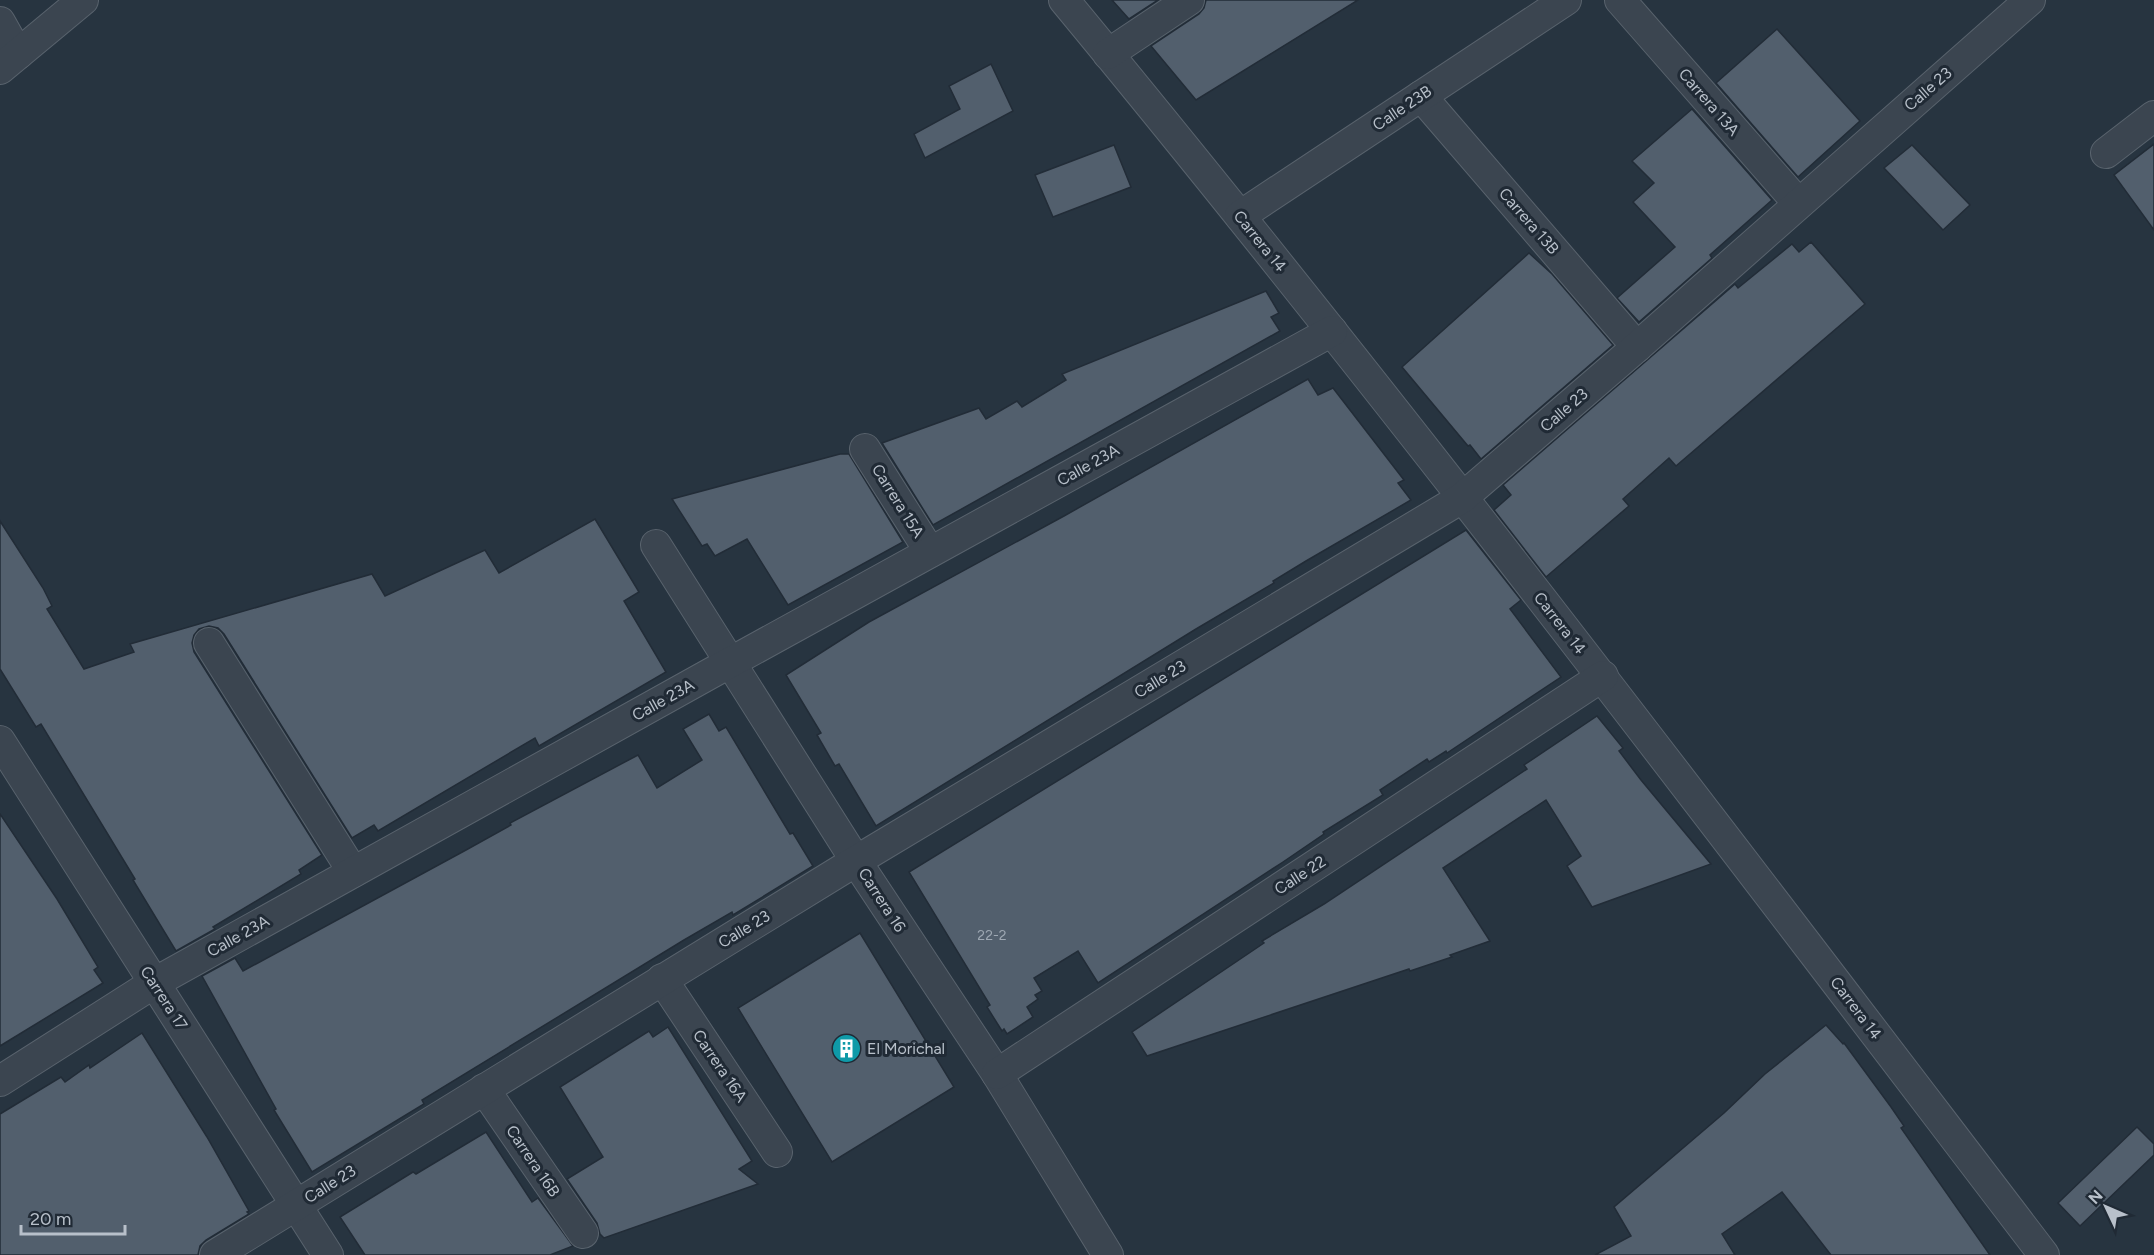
<svg xmlns="http://www.w3.org/2000/svg" width="2154" height="1255" font-family="Figtree,sans-serif">
<style>
.building{fill:#525f6d;stroke:#222c37;stroke-width:1.5}
.lines{fill:none;stroke-linecap:round;stroke-linejoin:round}
.minor-casing{stroke:#59636d;stroke-width:32}
.minor{stroke:#3b4550;stroke-width:30}
.labels{text-anchor:middle;dominant-baseline:central;stroke-width:6;stroke-linejoin:round;paint-order:stroke}
.number-label{font-size:14px;fill:#9ea8b3}
.street-label{font-size:16px;fill:#b8c0ca;stroke:#202a35}
.poi-label{font-size:16px;fill:#b8c0ca;stroke:#202a35;text-anchor:start}
</style>
<rect width="100%" height="100%" fill="#273440"/>
<g class="building">
<path d="M 1112,0 L 1158,0 L 1129,19 Z"/>
<path d="M 1206,0 L 1358,0 L 1196,100 L 1151,46 L 1199,14 L 1204,8 Z"/>
<path d="M 1777,29 L 1860,121 L 1798,177 L 1716,83 Z"/>
<path d="M 991,64 L 1013,111 L 925,158 L 914,134 L 960,109 L 949,86 Z"/>
<path d="M 1692,109 L 1772,200 L 1710,255 L 1712,258 L 1639,322 L 1617,298 L 1675,247 L 1633,202 L 1654,183 L 1632,161 Z"/>
<path d="M 2154,144 L 2154,230 L 2114,175 Z"/>
<path d="M 1114,145 L 1131,187 L 1053,217 L 1035,175 Z"/>
<path d="M 1912,145 L 1970,205 L 1943,230 L 1884,168 Z"/>
<path d="M 1811,242 L 1865,304 L 1676,466 L 1669,458 L 1623,499 L 1629,506 L 1546,577 L 1494,510 L 1511,495 L 1503,485 L 1735,284 L 1738,288 L 1792,244 L 1799,252 Z"/>
<path d="M 1529,253 L 1552,274 L 1613,345 L 1481,459 L 1470,445 L 1468,446 L 1402,367 Z"/>
<path d="M 1266,291 L 1279,313 L 1271,317 L 1280,331 L 933,525 L 882,443 L 979,408 L 986,419 L 1017,401 L 1022,407 L 1066,380 L 1062,374 Z"/>
<path d="M 1308,379 L 1318,395 L 1333,388 L 1404,480 L 1398,483 L 1411,500 L 1306,561 L 1273,581 L 1274,583 L 1196,629 L 876,826 L 839,764 L 835,766 L 817,735 L 821,733 L 786,675 L 869,622 L 1064,516 Z"/>
<path d="M 840,454 L 849,454 L 903,542 L 788,605 L 747,539 L 715,556 L 707,544 L 702,546 L 672,499 Z"/>
<path d="M 595,519 L 639,592 L 624,601 L 666,672 L 539,746 L 535,738 L 378,831 L 374,825 L 352,838 L 224,634 L 218,628 L 209,626 L 199,629 L 194,635 L 192,643 L 194,652 L 322,855 L 299,870 L 301,874 L 213,927 L 215,929 L 176,951 L 133,880 L 135,879 L 41,724 L 36,727 L 0,669 L 0,521 L 43,588 L 52,606 L 47,609 L 84,669 L 134,652 L 130,644 L 372,574 L 385,596 L 485,550 L 499,573 Z"/>
<path d="M 1466,530 L 1521,600 L 1510,609 L 1561,677 L 1447,753 L 1446,751 L 1429,762 L 1427,759 L 1380,790 L 1383,795 L 1323,832 L 1324,834 L 1283,862 L 1098,983 L 1078,951 L 1034,978 L 1042,991 L 1035,995 L 1038,999 L 1027,1007 L 1033,1017 L 1007,1034 L 1004,1029 L 1002,1031 L 987,1007 L 990,1005 L 909,872 Z"/>
<path d="M 709,714 L 719,731 L 726,727 L 790,834 L 793,833 L 813,866 L 733,915 L 732,912 L 684,940 L 422,1100 L 424,1104 L 312,1172 L 274,1110 L 276,1109 L 202,976 L 235,958 L 243,971 L 466,850 L 511,825 L 510,823 L 638,755 L 657,788 L 702,760 L 683,729 Z"/>
<path d="M 1597,716 L 1623,748 L 1619,751 L 1641,780 L 1711,864 L 1592,907 L 1567,866 L 1581,856 L 1546,800 L 1443,868 L 1490,941 L 1450,955 L 1452,957 L 1410,971 L 1409,969 L 1147,1056 L 1132,1032 L 1264,943 L 1262,941 L 1324,904 L 1527,769 L 1524,765 Z"/>
<path d="M 0,814 L 57,899 L 98,967 L 94,970 L 103,983 L 0,1046 Z"/>
<path d="M 860,933 L 954,1087 L 832,1162 L 738,1008 Z"/>
<path d="M 1826,1025 L 1843,1044 L 1844,1043 L 1891,1107 L 1904,1126 L 1901,1128 L 1990,1255 L 1831,1255 L 1782,1192 L 1722,1234 L 1735,1255 L 1595,1255 L 1631,1236 L 1614,1207 L 1724,1113 L 1765,1074 Z"/>
<path d="M 668,1027 L 752,1161 L 739,1169 L 758,1184 L 604,1238 L 600,1234 L 597,1223 L 567,1179 L 603,1157 L 560,1087 L 649,1031 L 653,1037 Z"/>
<path d="M 142,1033 L 207,1137 L 249,1211 L 247,1212 L 249,1214 L 206,1240 L 200,1246 L 198,1255 L 0,1255 L 0,1114 L 61,1077 L 65,1082 L 89,1065 L 90,1068 Z"/>
<path d="M 2137,1127 L 2154,1144 L 2154,1155 L 2080,1226 L 2058,1203 Z"/>
<path d="M 486,1132 L 532,1202 L 538,1198 L 573,1246 L 550,1255 L 365,1255 L 340,1217 L 413,1172 L 416,1174 Z"/>
</g>
<g class="lines">
<defs>
<g id="minor">
<path d="M 1064,0 C 1402,409 1722,833 2044,1255"/>
<path d="M 1620,0 L 1798,203"/>
<path d="M 0,22 L 18,54"/>
<path d="M 1108,54 L 1189,0"/>
<path d="M 0,69 L 83,0"/>
<path d="M 1421,96 L 1637,347"/>
<path d="M 2106,153 L 2154,116"/>
<path d="M 1240,216 L 1566,0"/>
<path d="M 865,449 L 930,552"/>
<path d="M 656,545 L 856,861 L 997,1074 L 1108,1255"/>
<path d="M 209,643 L 353,872"/>
<path d="M 0,741 L 328,1255"/>
<path d="M 662,979 L 777,1152"/>
<path d="M 997,1074 L 1603,676"/>
<path d="M 0,1081 L 154,983 L 731,662 L 1332,331"/>
<path d="M 484,1089 L 583,1233"/>
<path d="M 215,1255 L 856,861 L 1462,498 L 1637,347 L 2030,0"/>
</g>
</defs>
<use href="#minor" class="minor-casing"/>
<use href="#minor" class="minor"/>
</g>
<defs>
<symbol id="building-disc" viewBox="-11 -11 22 22"><circle r="9.5" fill="#0f9aa8" stroke="#202a35"/><path d="M-4-6H4V6H1V3H-1V6H-4ZM-2.5-4.3h1.7v1.8h-1.7ZM.8-4.3h1.7v1.8H.8ZM-2.5-1h1.7V.8h-1.7ZM.8-1h1.7V.8H.8Z" fill="#fff"/></symbol>
</defs>
<g fill-rule="evenodd">
<use href="#building-disc" x="830" y="1032" width="33" height="33"/>
</g>
<g class="labels">
<g class="number-label">
<text x="992" y="935">22-2</text>
</g>
<g class="street-label">
<text transform="translate(1928 89) rotate(-41)">Calle 23</text>
<text transform="translate(1709 102) rotate(49)">Carrera 13A</text>
<text transform="translate(1402 108) rotate(-34)">Calle 23B</text>
<text transform="translate(1529 221) rotate(49)">Carrera 13B</text>
<text transform="translate(1260 241) rotate(51)">Carrera 14</text>
<text transform="translate(1564 410) rotate(-41)">Calle 23</text>
<text transform="translate(1088 465) rotate(-29)">Calle 23A</text>
<text transform="translate(898 501) rotate(58)">Carrera 15A</text>
<text transform="translate(1560 623) rotate(52)">Carrera 14</text>
<text transform="translate(1160 679) rotate(-31)">Calle 23</text>
<text transform="translate(663 700) rotate(-29)">Calle 23A</text>
<text transform="translate(1300 875) rotate(-33)">Calle 22</text>
<text transform="translate(882 900) rotate(57)">Carrera 16</text>
<text transform="translate(744 929) rotate(-31)">Calle 23</text>
<text transform="translate(238 936) rotate(-29)">Calle 23A</text>
<text transform="translate(164 998) rotate(57)">Carrera 17</text>
<text transform="translate(1856 1008) rotate(53)">Carrera 14</text>
<text transform="translate(720 1066) rotate(56)">Carrera 16A</text>
<text transform="translate(533 1161) rotate(56)">Carrera 16B</text>
<text transform="translate(330 1184) rotate(-32)">Calle 23</text>
</g>
<g class="poi-label">
<text x="867" y="1048">El Morichal</text>
</g>
</g>
<g transform="translate(2106 1207) rotate(314)" stroke="#202a35" stroke-width="4.5" paint-order="stroke">
<path d="M0-4.5L10 22L0 15L-10 22Z" fill="#b8c0ca"/>
<text y="-9" font-size="16" font-weight="bold" text-anchor="middle" fill="#b8c0ca">N</text>
</g>
<path d="M21 1225v9h104v-9" fill="none" stroke="#b8c0ca" stroke-width="3"/>
<text x="30" y="1225" font-size="18" fill="#b8c0ca" stroke="#202a35" stroke-width="4.5" paint-order="stroke">20 m</text>
</svg>
